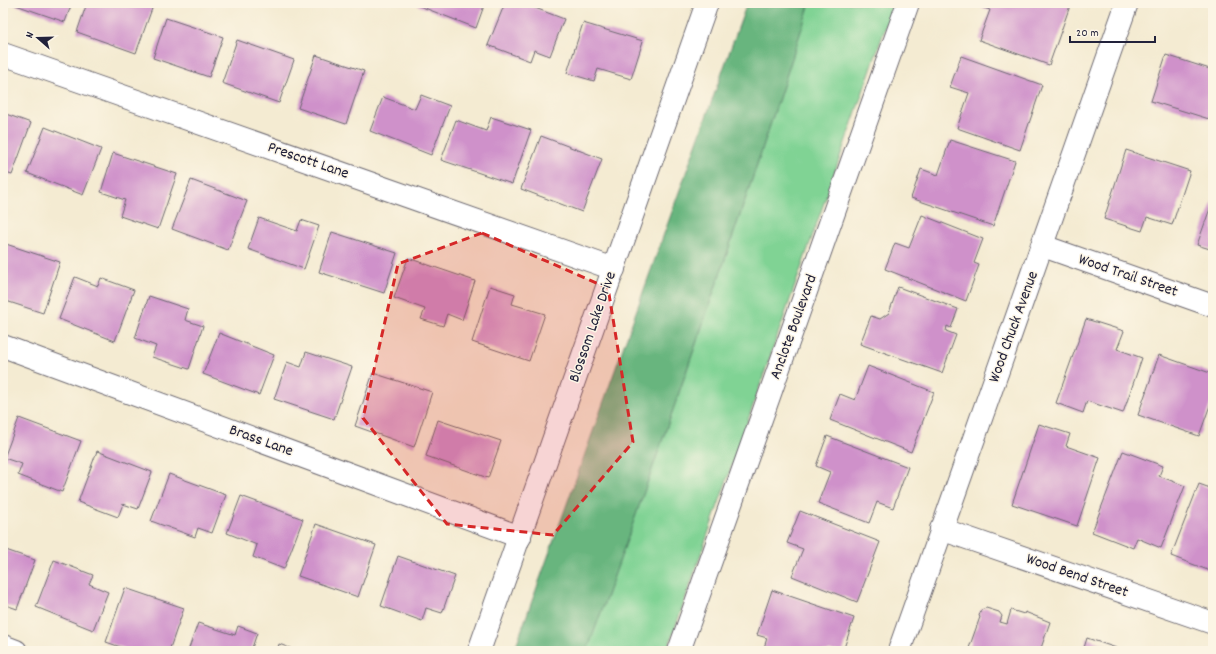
<svg xmlns="http://www.w3.org/2000/svg" width="1216" height="654" font-family="Dekko,sans-serif">
<style>
.green{fill:#80d394;stroke:#517a68}
.forest{fill:#68b57e;stroke:#456c5c}
.building{fill:#cf91ca}
.lines{fill:none;stroke-linecap:round;stroke-linejoin:round}
.minor-casing{stroke:#6c6870;stroke-width:24}
.tertiary-casing{stroke:#6c6870;stroke-width:24}
.minor{stroke:#fff;stroke-width:22}
.tertiary{stroke:#fff;stroke-width:22}
.marked{fill:#d62828;fill-opacity:0.2;stroke:#d62828;stroke-width:3;stroke-dasharray:8 5;stroke-linejoin:round}
.labels{text-anchor:middle;dominant-baseline:central;stroke-width:3;stroke-linejoin:round;paint-order:stroke}
.street-label{font-size:16px;fill:#22223b;stroke:#fcf5e5}
</style>
<rect width="100%" height="100%" fill="#fcf5e5"/>
<filter id="ink" filterUnits="userSpaceOnUse"><feTurbulence type="fractalNoise" baseFrequency=".025" numOctaves="2"/><feDisplacementMap in="SourceGraphic" scale="8" xChannelSelector="R" yChannelSelector="G"/><feConvolveMatrix kernelMatrix="1 2 1 2 8 2 1 2 1" color-interpolation-filters="sRGB"/></filter>
<filter id="wash" filterUnits="userSpaceOnUse"><feTurbulence type="fractalNoise" baseFrequency=".012" numOctaves="4" result="noise"/><feDisplacementMap in="SourceGraphic" scale="16" xChannelSelector="R" yChannelSelector="G"/><feGaussianBlur stdDeviation="0.9" result="paint"/><feColorMatrix in="noise" values="0 0 0 0 0 0 0 0 0 0 0 0 0 0 0 0 0 1.4 0 .05"/><feComposite in="paint" operator="in"/></filter>
<g filter="url(#wash)">
<rect width="100%" height="100%" fill="#f4ebd2"/>
<path class="green" d="M 810,3 L 894,3 L 667,651 L 587,651 C 665,436 740,221 810,3 Z"/>
<path class="forest" d="M 747,3 L 810,3 C 740,220 665,436 587,651 L 514,651 Z"/>
<g id="blocks">
<g class="building">
<path d="M 10,3 L 72,3 L 65,22 Z"/>
<path d="M 87,3 L 118,3 L 122,4 L 122,3 L 154,3 L 136,53 L 77,32 Z"/>
<path d="M 418,3 L 485,3 L 476,28 L 417,5 Z"/>
<path d="M 505,3 L 522,3 L 564,19 L 550,56 L 534,50 L 530,61 L 488,45 Z"/>
<path d="M 979,3 L 1071,3 L 1049,65 L 979,40 L 990,10 L 978,6 Z"/>
<path d="M 166,18 L 223,37 L 209,77 L 153,58 Z"/>
<path d="M 583,23 L 643,41 L 631,79 L 598,69 L 594,81 L 567,73 Z"/>
<path d="M 237,40 L 294,60 L 279,103 L 222,83 Z"/>
<path d="M 316,55 L 364,71 L 346,124 L 298,108 Z"/>
<path d="M 1166,55 L 1213,70 L 1213,106 L 1209,119 L 1151,101 Z"/>
<path d="M 961,56 L 1042,85 L 1020,150 L 957,128 L 969,93 L 950,87 Z"/>
<path d="M 421,95 L 450,106 L 431,155 L 370,131 L 383,97 L 415,109 Z"/>
<path d="M 3,113 L 31,123 L 12,175 L 3,172 Z"/>
<path d="M 491,117 L 531,130 L 512,184 L 441,160 L 456,120 L 486,131 Z"/>
<path d="M 45,127 L 101,149 L 83,195 L 27,173 Z"/>
<path d="M 541,136 L 602,159 L 582,212 L 521,189 Z"/>
<path d="M 950,140 L 1015,161 L 993,226 L 911,198 L 921,169 L 938,175 Z"/>
<path d="M 1126,150 L 1190,171 L 1172,225 L 1147,217 L 1142,231 L 1104,219 Z"/>
<path d="M 113,153 L 177,174 L 158,229 L 120,216 L 125,200 L 101,192 Z"/>
<path d="M 191,180 L 247,201 L 228,250 L 172,229 Z"/>
<path d="M 1213,200 L 1213,250 L 1197,245 Z"/>
<path d="M 922,215 L 983,239 L 974,263 L 979,265 L 966,301 L 885,269 L 895,243 L 909,248 Z"/>
<path d="M 259,218 L 297,231 L 301,220 L 319,226 L 304,269 L 248,249 Z"/>
<path d="M 332,232 L 397,253 L 384,293 L 319,272 Z"/>
<path d="M 3,243 L 60,262 L 43,313 L 3,300 Z"/>
<path d="M 408,258 L 475,281 L 462,320 L 447,314 L 443,326 L 421,319 L 425,309 L 394,298 Z"/>
<path d="M 75,277 L 98,286 L 101,278 L 134,290 L 115,341 L 59,319 Z"/>
<path d="M 490,286 L 515,294 L 512,304 L 545,314 L 529,361 L 472,342 Z"/>
<path d="M 898,287 L 958,309 L 951,328 L 947,326 L 946,331 L 956,335 L 942,373 L 860,344 L 871,316 L 880,319 L 889,313 Z"/>
<path d="M 149,296 L 188,309 L 185,320 L 203,326 L 189,369 L 152,357 L 156,346 L 135,338 Z"/>
<path d="M 1086,319 L 1124,331 L 1117,349 L 1142,358 L 1123,413 L 1087,401 L 1083,413 L 1056,403 Z"/>
<path d="M 219,333 L 274,355 L 259,395 L 203,374 Z"/>
<path d="M 306,352 L 352,367 L 334,419 L 274,399 L 287,362 L 301,367 Z"/>
<path d="M 1159,355 L 1213,374 L 1213,397 L 1199,436 L 1138,415 Z"/>
<path d="M 868,366 L 934,392 L 911,452 L 830,420 L 840,394 L 855,400 Z"/>
<path d="M 373,373 L 432,392 L 414,447 L 355,426 Z"/>
<path d="M 19,418 L 81,441 L 62,492 L 18,475 L 22,464 L 4,458 Z"/>
<path d="M 438,420 L 501,441 L 488,478 L 426,456 Z"/>
<path d="M 1039,424 L 1070,434 L 1066,446 L 1100,458 L 1077,526 L 1012,504 Z"/>
<path d="M 827,436 L 908,467 L 893,508 L 877,502 L 869,523 L 818,503 L 830,472 L 816,466 Z"/>
<path d="M 97,451 L 152,472 L 138,509 L 123,504 L 118,517 L 78,502 Z"/>
<path d="M 1123,451 L 1163,466 L 1159,476 L 1185,486 L 1161,548 L 1137,538 L 1133,548 L 1092,532 Z"/>
<path d="M 169,474 L 226,495 L 212,533 L 198,528 L 195,537 L 151,521 Z"/>
<path d="M 1199,484 L 1213,489 L 1213,572 L 1171,556 Z"/>
<path d="M 241,496 L 303,519 L 284,569 L 253,557 L 257,545 L 227,533 Z"/>
<path d="M 800,511 L 880,542 L 857,602 L 792,576 L 803,549 L 787,543 Z"/>
<path d="M 316,524 L 376,545 L 358,597 L 298,576 Z"/>
<path d="M 3,549 L 35,560 L 17,609 L 3,604 Z"/>
<path d="M 398,556 L 455,576 L 442,613 L 426,608 L 422,621 L 381,606 Z"/>
<path d="M 54,560 L 93,575 L 89,584 L 108,592 L 93,630 L 36,607 Z"/>
<path d="M 125,588 L 184,608 L 169,651 L 132,651 L 106,642 Z"/>
<path d="M 772,590 L 854,618 L 843,651 L 763,651 L 767,638 L 757,635 Z"/>
<path d="M 986,608 L 999,612 L 1002,616 L 1000,622 L 1007,624 L 1011,610 L 1024,614 L 1025,612 L 1050,622 L 1040,651 L 968,651 L 980,617 L 979,616 L 981,610 Z"/>
<path d="M 198,623 L 235,635 L 238,626 L 257,633 L 251,651 L 188,651 Z"/>
<path d="M 1087,638 L 1125,651 L 1083,651 Z"/>
<path d="M 279,644 L 298,651 L 277,651 Z"/>
</g>
</g>
</g>
<g filter="url(#ink)">
<use href="#blocks" fill-opacity="0" stroke="#6c6870" stroke-width="1"/>
<g class="lines">
<defs>
<g id="minor">
<path d="M 3,54 L 614,269"/>
<path d="M 1043,246 L 1213,306"/>
<path d="M 3,346 L 520,537"/>
<path d="M 941,529 L 1213,623"/>
<path d="M 3,646 L 16,651"/>
<path d="M 479,651 L 707,3"/>
<path d="M 899,651 C 974,435 1053,219 1127,3"/>
</g>
<path id="tertiary" d="M 679,651 L 908,3"/>
</defs>
<use href="#minor" class="minor-casing"/>
<use href="#tertiary" class="tertiary-casing"/>
<use href="#minor" class="minor"/>
<use href="#tertiary" class="tertiary"/>
</g>
</g>
<path class="marked" d="M 482,233 L 608,288 L 633,442 L 553,535 L 447,524 L 363,418 L 398,264 Z"/>
<g class="labels">
<g class="street-label">
<text transform="translate(308 161) rotate(19)">Prescott Lane</text>
<text transform="translate(1128 276) rotate(19)">Wood Trail Street</text>
<text transform="translate(593 327) rotate(-71)">Blossom Lake Drive</text>
<text transform="translate(794 327) rotate(-70)">Anclote Boulevard</text>
<text transform="translate(1014 327) rotate(-70)">Wood Chuck Avenue</text>
<text transform="translate(261 441) rotate(20)">Brass Lane</text>
<text transform="translate(1077 576) rotate(19)">Wood Bend Street</text>
</g>
</g>
<rect width="1216" height="654" fill="none" stroke="#fcf5e5" stroke-width="16"/>
<g transform="translate(38 38) rotate(290)" stroke="#fcf5e5" stroke-width="3" paint-order="stroke">
<path d="M0-3L7 15L0 10L-7 15Z" fill="#22223b"/>
<text y="-6" font-size="11" font-weight="bold" text-anchor="middle" fill="#22223b">N</text>
</g>
<path d="M1070 36v6h85v-6" fill="none" stroke="#22223b" stroke-width="2"/>
<text x="1076" y="36" font-size="12" fill="#22223b" stroke="#fcf5e5" stroke-width="3" paint-order="stroke">20 m</text>
</svg>
